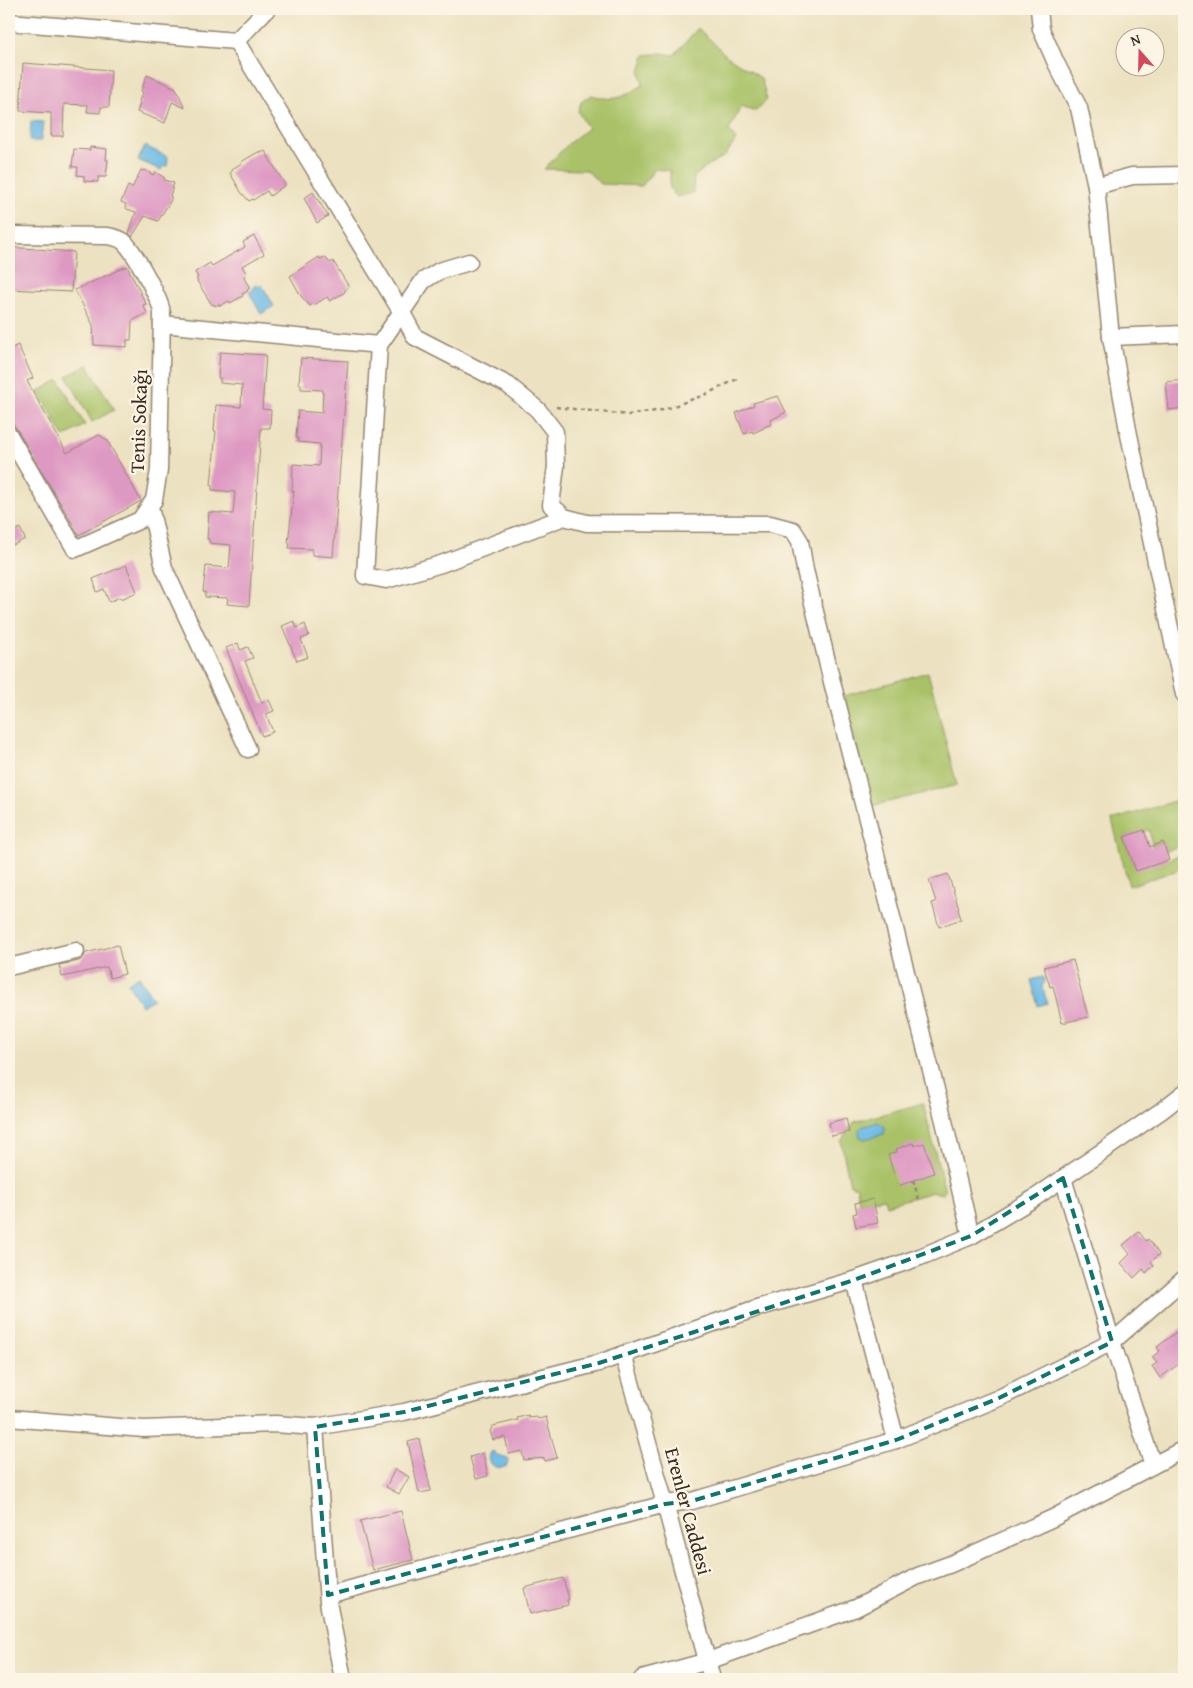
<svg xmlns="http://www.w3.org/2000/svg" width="1193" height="1688" font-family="'Gentium Book Plus',serif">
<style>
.green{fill:#a9c268;stroke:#727643}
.water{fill:#6abae5;stroke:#527282}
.building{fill:#de99c3}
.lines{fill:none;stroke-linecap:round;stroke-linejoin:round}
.street-casing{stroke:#948670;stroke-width:19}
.path{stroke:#948670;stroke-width:2.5;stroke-dasharray:4 4;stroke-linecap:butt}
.street{stroke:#fff;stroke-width:16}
.marked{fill:none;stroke:#0f766e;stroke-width:4;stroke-dasharray:10 6;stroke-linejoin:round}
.labels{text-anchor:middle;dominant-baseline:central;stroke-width:4.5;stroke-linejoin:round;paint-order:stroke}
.street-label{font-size:20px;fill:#3b2a1e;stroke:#fcf5e5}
</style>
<rect width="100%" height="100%" fill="#fcf5e5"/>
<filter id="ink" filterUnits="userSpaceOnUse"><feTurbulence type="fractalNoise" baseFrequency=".02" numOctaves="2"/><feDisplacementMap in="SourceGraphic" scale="10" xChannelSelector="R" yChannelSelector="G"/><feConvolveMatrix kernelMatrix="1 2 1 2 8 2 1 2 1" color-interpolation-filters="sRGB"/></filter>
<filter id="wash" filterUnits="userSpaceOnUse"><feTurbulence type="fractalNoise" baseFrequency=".0096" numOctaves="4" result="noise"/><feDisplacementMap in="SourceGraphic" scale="20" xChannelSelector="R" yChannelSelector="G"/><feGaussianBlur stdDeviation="1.12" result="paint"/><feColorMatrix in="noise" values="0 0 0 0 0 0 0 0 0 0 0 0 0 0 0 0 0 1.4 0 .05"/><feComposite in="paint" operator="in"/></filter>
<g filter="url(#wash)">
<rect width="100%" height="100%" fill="#ece2c1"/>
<g class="green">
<path d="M 698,28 L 727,56 L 761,78 L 767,100 L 756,111 L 741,106 L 729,131 L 736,140 L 725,156 L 710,164 L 694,177 L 693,193 L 677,197 L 670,189 L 670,171 L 655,169 L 642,186 L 601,184 L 586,170 L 544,169 L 569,143 L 588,128 L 578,112 L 581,102 L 591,95 C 615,102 622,98 643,85 L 640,72 L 645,55 L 662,53 L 674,55 Z"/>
<path d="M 88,365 L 114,410 L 92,422 L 67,376 Z"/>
<path d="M 59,380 L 85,425 L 64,437 L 39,391 Z"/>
<path d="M 928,672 L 957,785 L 872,806 L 844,696 Z"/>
<path d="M 1184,798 L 1184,844 L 1166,851 L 1163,842 L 1152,846 L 1149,830 L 1124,837 L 1136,870 L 1184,854 L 1184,868 L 1129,886 L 1112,820 Z"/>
<path d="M 923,1103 L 945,1191 L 943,1194 L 933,1192 L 886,1205 L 884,1198 L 859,1202 L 857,1187 L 850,1185 L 841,1141 L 854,1122 Z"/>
</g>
<g class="water">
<path d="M 31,121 L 43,122 L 41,141 L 30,141 Z"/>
<path d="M 145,146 L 168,157 L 167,166 L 162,167 L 161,170 L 138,160 Z"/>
<path d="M 257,285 L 259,287 L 262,285 L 274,306 L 261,314 L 249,292 L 252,291 L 254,286 Z"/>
<path d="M 139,976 L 153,999 L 142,1006 L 128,983 Z"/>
<path d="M 1043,977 L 1045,983 L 1042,984 L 1047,1003 L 1038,1006 L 1031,980 Z"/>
<path d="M 878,1122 L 885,1127 L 884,1134 L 865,1139 L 860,1137 L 859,1130 L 862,1127 Z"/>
<path d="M 494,1451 L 498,1456 L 508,1459 L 507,1466 C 496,1471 485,1463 491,1452 Z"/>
</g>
<g id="blocks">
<g class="building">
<path d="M 23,63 L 111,70 L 109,107 L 101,107 L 100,113 L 87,112 L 88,105 L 64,104 L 63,136 L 51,136 L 51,113 L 20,111 Z"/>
<path d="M 147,75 L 176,88 L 185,108 L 172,102 L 165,123 L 137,112 L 140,103 L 139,101 L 143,92 L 141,91 Z"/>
<path d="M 90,147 L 107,149 L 106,160 L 108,160 L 106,177 L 98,177 L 98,182 L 84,181 L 84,176 L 77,175 L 78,167 L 72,167 L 74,149 L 90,150 Z"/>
<path d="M 260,151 L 261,153 L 265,151 L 285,185 L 270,196 L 267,191 L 253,200 L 253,199 L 249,201 L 241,192 L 230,173 L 233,170 L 232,169 L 242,163 L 241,162 Z"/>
<path d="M 141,170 L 144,171 L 145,170 L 153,175 L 155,172 L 165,178 L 164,180 L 174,183 L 170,196 L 171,196 L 171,200 L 158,221 L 145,216 L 132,237 L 129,233 L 136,212 L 127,209 L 125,206 L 126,204 L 121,202 L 128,186 L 132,188 Z"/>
<path d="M 313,192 L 328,216 L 317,223 L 304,198 Z"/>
<path d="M 254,236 L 264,254 L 242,266 L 246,273 L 244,278 L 250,288 L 247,289 L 248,291 L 242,294 L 243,296 L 230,303 L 229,301 L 220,306 L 219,304 L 215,306 L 214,304 L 212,305 L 197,281 L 197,277 L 198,277 L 195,272 L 210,263 L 212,266 L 245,247 L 243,242 Z"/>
<path d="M 9,247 L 74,252 L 71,292 L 9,289 Z"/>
<path d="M 319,257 L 320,259 L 325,257 L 330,263 L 333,261 L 349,287 L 345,290 L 345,292 L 330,301 L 327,297 L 314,305 L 313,304 L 310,306 L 301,296 L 290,276 Z"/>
<path d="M 127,266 L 146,304 L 143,305 L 147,313 L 132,321 L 131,340 L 127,340 L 127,347 L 94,345 L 93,325 L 75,290 Z"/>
<path d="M 18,345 L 33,378 L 27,381 L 67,453 L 99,435 L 107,440 L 141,501 L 79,535 L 9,416 L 9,350 Z"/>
<path d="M 220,352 L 266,355 L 262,409 L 271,410 L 270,428 L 261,428 L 249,606 L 227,604 L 228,598 L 205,597 L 205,592 L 203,592 L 206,566 L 229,568 L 231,545 L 209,543 L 209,539 L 207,539 L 209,512 L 233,514 L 235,492 L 212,490 L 212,485 L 211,485 L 216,431 L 214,431 L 216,405 L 241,407 L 242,385 L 220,383 L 220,378 L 218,378 Z"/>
<path d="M 301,358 L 348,361 L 333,557 L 312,555 L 312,549 L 289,548 L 290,543 L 288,543 L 294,491 L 292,491 L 293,464 L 319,466 L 320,444 L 298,442 L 298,438 L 296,438 L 298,411 L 322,413 L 323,390 L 301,389 L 301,384 L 299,384 Z"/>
<path d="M 1184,380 L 1184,408 L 1169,410 L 1166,382 Z"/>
<path d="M 778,396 L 786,412 L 771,420 L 772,424 L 764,427 L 764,428 L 753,433 L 752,431 L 744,434 L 736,413 L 754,405 L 753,403 Z"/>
<path d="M 20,528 L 25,539 L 9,547 L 9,534 Z"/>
<path d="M 126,565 L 137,592 L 121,599 L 120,597 L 109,602 L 104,589 L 97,592 L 93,579 Z"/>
<path d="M 294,621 L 297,628 L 305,624 L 309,636 L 301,639 L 308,657 L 297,661 L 282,626 Z"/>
<path d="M 238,643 L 240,650 L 248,647 L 253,658 L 245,661 L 259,696 L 262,703 L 269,700 L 274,711 L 266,714 L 273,732 L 262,736 L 226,648 Z"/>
<path d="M 1144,830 L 1150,847 L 1163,842 L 1169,860 L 1136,871 L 1124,837 Z"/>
<path d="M 948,874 L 959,909 L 958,909 L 961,919 L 939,927 L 932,903 L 936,902 L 929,880 Z"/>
<path d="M 118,945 L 125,974 L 110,978 L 107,967 L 62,977 L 59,965 L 79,961 L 83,958 L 86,953 Z"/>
<path d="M 1073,960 L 1088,1017 L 1062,1023 L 1053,986 L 1050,987 L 1044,967 Z"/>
<path d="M 846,1118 L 849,1132 L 832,1136 L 829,1123 Z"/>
<path d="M 913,1143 L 914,1146 L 924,1143 L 934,1173 L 898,1186 L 888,1155 L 897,1152 L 896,1149 Z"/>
<path d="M 873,1199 L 878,1223 L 856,1227 L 853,1214 L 857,1213 L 855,1203 Z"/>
<path d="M 1139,1232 L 1146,1241 L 1148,1239 L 1159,1254 L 1151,1262 L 1154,1265 L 1146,1273 L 1143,1269 L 1134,1278 L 1121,1263 L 1130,1254 L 1123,1245 Z"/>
<path d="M 1184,1326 L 1184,1360 L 1160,1378 L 1152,1366 L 1157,1363 L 1152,1357 L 1160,1351 L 1157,1347 Z"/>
<path d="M 528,1415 L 529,1418 L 537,1417 L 538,1419 L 546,1417 L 557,1458 L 545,1461 L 544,1458 L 524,1460 L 522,1451 L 509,1454 L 505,1437 L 493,1440 L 490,1431 L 493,1426 L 518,1420 L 517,1418 Z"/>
<path d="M 419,1439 L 431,1491 L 419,1493 L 408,1442 Z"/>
<path d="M 483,1453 L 488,1476 L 476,1479 L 470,1457 Z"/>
<path d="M 395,1469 L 409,1477 L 399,1494 L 386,1487 Z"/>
<path d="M 401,1511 L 413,1560 L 373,1570 L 360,1521 Z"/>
<path d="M 563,1578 L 569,1599 L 567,1600 L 568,1605 L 530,1614 L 524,1588 Z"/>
</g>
</g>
</g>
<g filter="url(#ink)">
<use href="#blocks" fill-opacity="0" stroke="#948670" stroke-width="1"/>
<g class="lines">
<defs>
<g id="street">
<path d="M 1039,9 L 1041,29 L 1056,63 L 1079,108 L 1096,186"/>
<path d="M 9,22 L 236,41"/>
<path d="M 236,41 L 401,311 L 415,337 L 508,385 L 538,410 L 555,432 L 556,466 L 551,505 L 564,517"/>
<path d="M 236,41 L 267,9"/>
<path d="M 1184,175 L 1132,176 L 1096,186 L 1111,337 L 1128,430 L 1184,694"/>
<path d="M 9,235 L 108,236 C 113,237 119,238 123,241 C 133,249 162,301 162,314 L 159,470 L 154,500 L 140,520 L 75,549 L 9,435"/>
<path d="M 469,262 L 439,271 L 423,281 L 379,345 L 365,576 L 386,580 L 441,564 L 564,517 L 587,523 L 770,524 L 793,530 L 800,541 L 805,570 L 832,682 L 944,1121 L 971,1236"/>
<path d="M 162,324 L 379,345"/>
<path d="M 1111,337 L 1184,334"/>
<path d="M 150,507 L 164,568 L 248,749"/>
<path d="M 9,967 L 76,951"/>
<path d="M 1063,1178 L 1112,1342 L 1153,1465"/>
<path d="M 854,1280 L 896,1440"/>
<path d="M 623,1354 L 665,1504 L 712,1679"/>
<path d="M 9,1418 L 144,1429 L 275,1424 L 315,1427 L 404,1412 L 599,1363 L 757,1308 L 854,1280 L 920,1257 L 971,1236 L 1033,1199 L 1161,1111 L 1184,1093"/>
<path d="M 315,1427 L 328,1602 L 343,1679"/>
<path d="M 328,1595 L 665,1504 L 692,1501 L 896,1440 L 999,1398 L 1112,1342 L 1184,1279"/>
<path d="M 642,1679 L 708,1661 L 856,1608 L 918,1576 L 951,1564 L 1053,1518 L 1184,1449"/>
</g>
</defs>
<use href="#street" class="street-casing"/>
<g class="path">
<path d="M 556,407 L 628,415 L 663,410 L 704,395 L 739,378"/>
<path d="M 913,1180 L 919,1200"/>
</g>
<use href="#street" class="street"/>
</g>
</g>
<path class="marked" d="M 1063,1178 L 1112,1342 L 999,1398 L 896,1440 L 692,1501 L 665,1504 L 328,1595 L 315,1427 L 404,1412 L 599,1363 L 854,1280 L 971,1236 Z"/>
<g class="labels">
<g class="street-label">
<text transform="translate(138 421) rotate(-88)">Tenis Sokağı</text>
<text transform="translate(689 1511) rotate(75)">Erenler Caddesi</text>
</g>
</g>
<rect width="1193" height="1688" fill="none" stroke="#fcf5e5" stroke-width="30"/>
<g transform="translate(1140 52) rotate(340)"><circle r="24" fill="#fcf5e5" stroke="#afa495"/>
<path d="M0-4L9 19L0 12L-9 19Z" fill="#d1495b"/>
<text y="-8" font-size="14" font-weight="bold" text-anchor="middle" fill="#3b2a1e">N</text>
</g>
</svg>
